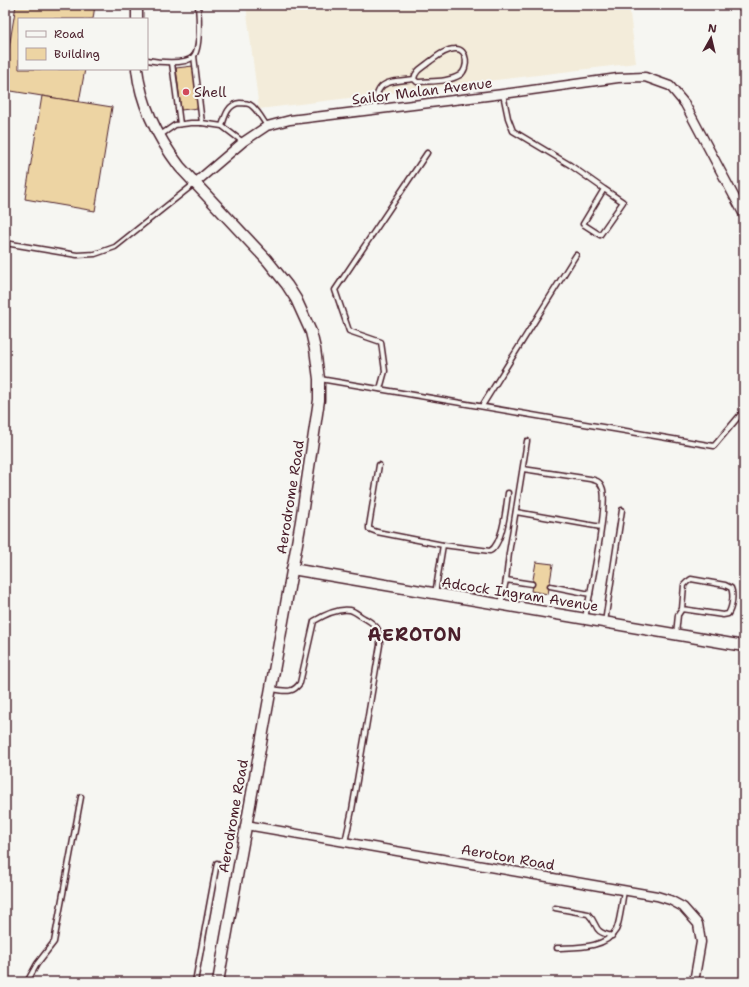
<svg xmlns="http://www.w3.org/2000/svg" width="749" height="987" font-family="'Shantell Sans',sans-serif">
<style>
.built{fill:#f3ecda}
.building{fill:#edd4a3;stroke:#4a1f2b}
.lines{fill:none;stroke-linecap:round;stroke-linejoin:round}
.service-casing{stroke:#4a1f2b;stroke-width:7}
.minor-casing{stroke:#4a1f2b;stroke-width:11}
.tertiary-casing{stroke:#4a1f2b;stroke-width:13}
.service{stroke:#f6f6f2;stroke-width:4}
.minor{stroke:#f6f6f2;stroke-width:8}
.tertiary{stroke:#f6f6f2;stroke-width:10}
.poi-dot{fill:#d1495b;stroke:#f6f6f2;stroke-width:1.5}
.labels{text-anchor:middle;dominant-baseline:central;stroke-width:4;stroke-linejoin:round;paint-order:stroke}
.street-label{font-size:14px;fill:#4a1f2b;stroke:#f6f6f2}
.poi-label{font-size:14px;fill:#4a1f2b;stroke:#f6f6f2;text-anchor:start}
.district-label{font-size:18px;font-weight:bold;letter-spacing:1px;fill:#4a1f2b;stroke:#f6f6f2}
</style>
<rect width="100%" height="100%" fill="#f6f6f2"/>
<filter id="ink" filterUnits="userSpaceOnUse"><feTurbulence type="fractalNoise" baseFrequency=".025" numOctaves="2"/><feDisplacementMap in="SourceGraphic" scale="8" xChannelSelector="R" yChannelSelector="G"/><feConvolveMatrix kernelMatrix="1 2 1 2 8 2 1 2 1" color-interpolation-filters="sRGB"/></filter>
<g filter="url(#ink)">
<path class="built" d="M 246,5 L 629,5 L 636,63 L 259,109 Z"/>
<g class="building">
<path d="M 16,5 L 95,5 L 93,19 L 19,19 L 19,69 L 85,69 L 79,102 L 5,90 L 5,72 Z"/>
<path d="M 193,66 L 198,108 L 181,110 L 176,68 Z"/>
<path d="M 42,96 L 112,107 L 95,211 L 25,199 Z"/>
<path d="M 536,562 L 553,564 L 548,594 L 531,591 Z"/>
</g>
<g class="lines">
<defs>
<g id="service">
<path d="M 194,56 L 202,123"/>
<path d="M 147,60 C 157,62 185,65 193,57 C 201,49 199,16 198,5"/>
<path d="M 172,63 L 180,124"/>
<path d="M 503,94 L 508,118 L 513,131 L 570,165 L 604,189 L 583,224 L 600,235 L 623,202 L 604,189"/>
<path d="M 375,110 C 375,79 389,82 414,79 L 417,82 L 420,82 C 432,81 449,82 460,75 C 469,69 468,48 455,49 C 445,49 435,58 428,63 C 422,68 415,71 414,79"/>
<path d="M 222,126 C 225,116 228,104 240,103 C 245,103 249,103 252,106 C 258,111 263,120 267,126"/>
<path d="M 159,136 L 175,125 L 191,123 L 202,123 L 222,126 L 243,142"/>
<path d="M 5,243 L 77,255 L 95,254 L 115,247 L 194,184"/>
<path d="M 320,379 L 714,446 L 741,414 L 744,408"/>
<path d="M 380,389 L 385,371 L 381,342 L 349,331 L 335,290 L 427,153"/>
<path d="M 482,406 L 576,255"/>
<path d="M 379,465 L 369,526 L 369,529 L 377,532 L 443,545 L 490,551 C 503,544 506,507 508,493"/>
<path d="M 523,469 L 590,479 C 595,480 600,481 602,487 C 609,500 593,576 590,594"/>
<path d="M 516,512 L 601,527"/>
<path d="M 506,580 L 509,553 L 527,441"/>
<path d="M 550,586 L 590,594 L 585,618"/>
<path d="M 435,594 L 443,545"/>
<path d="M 501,604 L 506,580 L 532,584"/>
<path d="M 605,622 L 622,510"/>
<path d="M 676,634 L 678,615 L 682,609 L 684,585 L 687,582 L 691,579 L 725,585 L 731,588 C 734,595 732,608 728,614 L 723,615 L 682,609"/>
<path d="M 271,689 C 283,690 292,695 300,683 L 314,621 C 324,615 338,608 350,610 C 355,611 361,617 366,619 C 379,627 380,630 380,645 L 352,810 L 345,842"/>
<path d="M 555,908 L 588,914 C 600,926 591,931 612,936"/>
<path d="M 557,948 C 576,947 605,949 616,930 C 620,922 622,901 624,891"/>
<path d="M 27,982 L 37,964 L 54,942 L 81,797"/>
<path d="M 195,982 L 217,863"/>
</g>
<g id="minor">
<path d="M 195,183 L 243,142 L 267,126 L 290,120 L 503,94 L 618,78 L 645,77 L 670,86 L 685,104 L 744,215"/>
<path d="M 246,825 L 657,896 L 670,900 L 683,907 L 698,924 L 701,942 L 694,982"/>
</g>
<g id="tertiary">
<path d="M 137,19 L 137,5"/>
<path d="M 137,69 C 141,106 158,138 180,167 L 267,260 L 287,285 L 296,299 L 311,332 L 315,349 L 319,379 L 319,400 L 301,521 L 218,982"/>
<path d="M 292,569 L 744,646"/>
</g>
</defs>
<use href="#service" class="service-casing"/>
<use href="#minor" class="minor-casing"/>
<use href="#tertiary" class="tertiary-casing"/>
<use href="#service" class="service"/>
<use href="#minor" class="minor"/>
<use href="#tertiary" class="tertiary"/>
</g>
</g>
<circle class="poi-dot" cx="186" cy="92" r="4"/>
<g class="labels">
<g class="street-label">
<text transform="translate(422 91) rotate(-7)">Sailor Malan Avenue</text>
<text transform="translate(290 497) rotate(-81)">Aerodrome Road</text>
<text transform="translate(520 594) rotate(9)">Adcock Ingram Avenue</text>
<text transform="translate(233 816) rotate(-80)">Aerodrome Road</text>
<text transform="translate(508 857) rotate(10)">Aeroton Road</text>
</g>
<g class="poi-label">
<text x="194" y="92">Shell</text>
</g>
<g class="district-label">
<text x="415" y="635">AEROTON</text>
</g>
</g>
<rect width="749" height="987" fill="none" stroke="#f6f6f2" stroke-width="20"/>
<rect x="10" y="10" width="729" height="967" fill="none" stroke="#4a1f2b" stroke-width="1.5" filter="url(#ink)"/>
<rect x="18" y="18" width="130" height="52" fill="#f6f6f2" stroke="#b1a0a2"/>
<rect x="26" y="31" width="20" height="6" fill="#f6f6f2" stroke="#b1a0a2"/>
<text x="54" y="38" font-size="12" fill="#4a1f2b">Road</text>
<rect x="26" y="48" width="20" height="12" fill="#edd4a3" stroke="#b1a0a2"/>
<text x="54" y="58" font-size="12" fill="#4a1f2b">Building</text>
<g transform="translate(711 38) rotate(8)" stroke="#f6f6f2" stroke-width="3" paint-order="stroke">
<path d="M0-3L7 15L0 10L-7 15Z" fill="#4a1f2b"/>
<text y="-6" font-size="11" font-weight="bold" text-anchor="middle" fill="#4a1f2b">N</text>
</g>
</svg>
